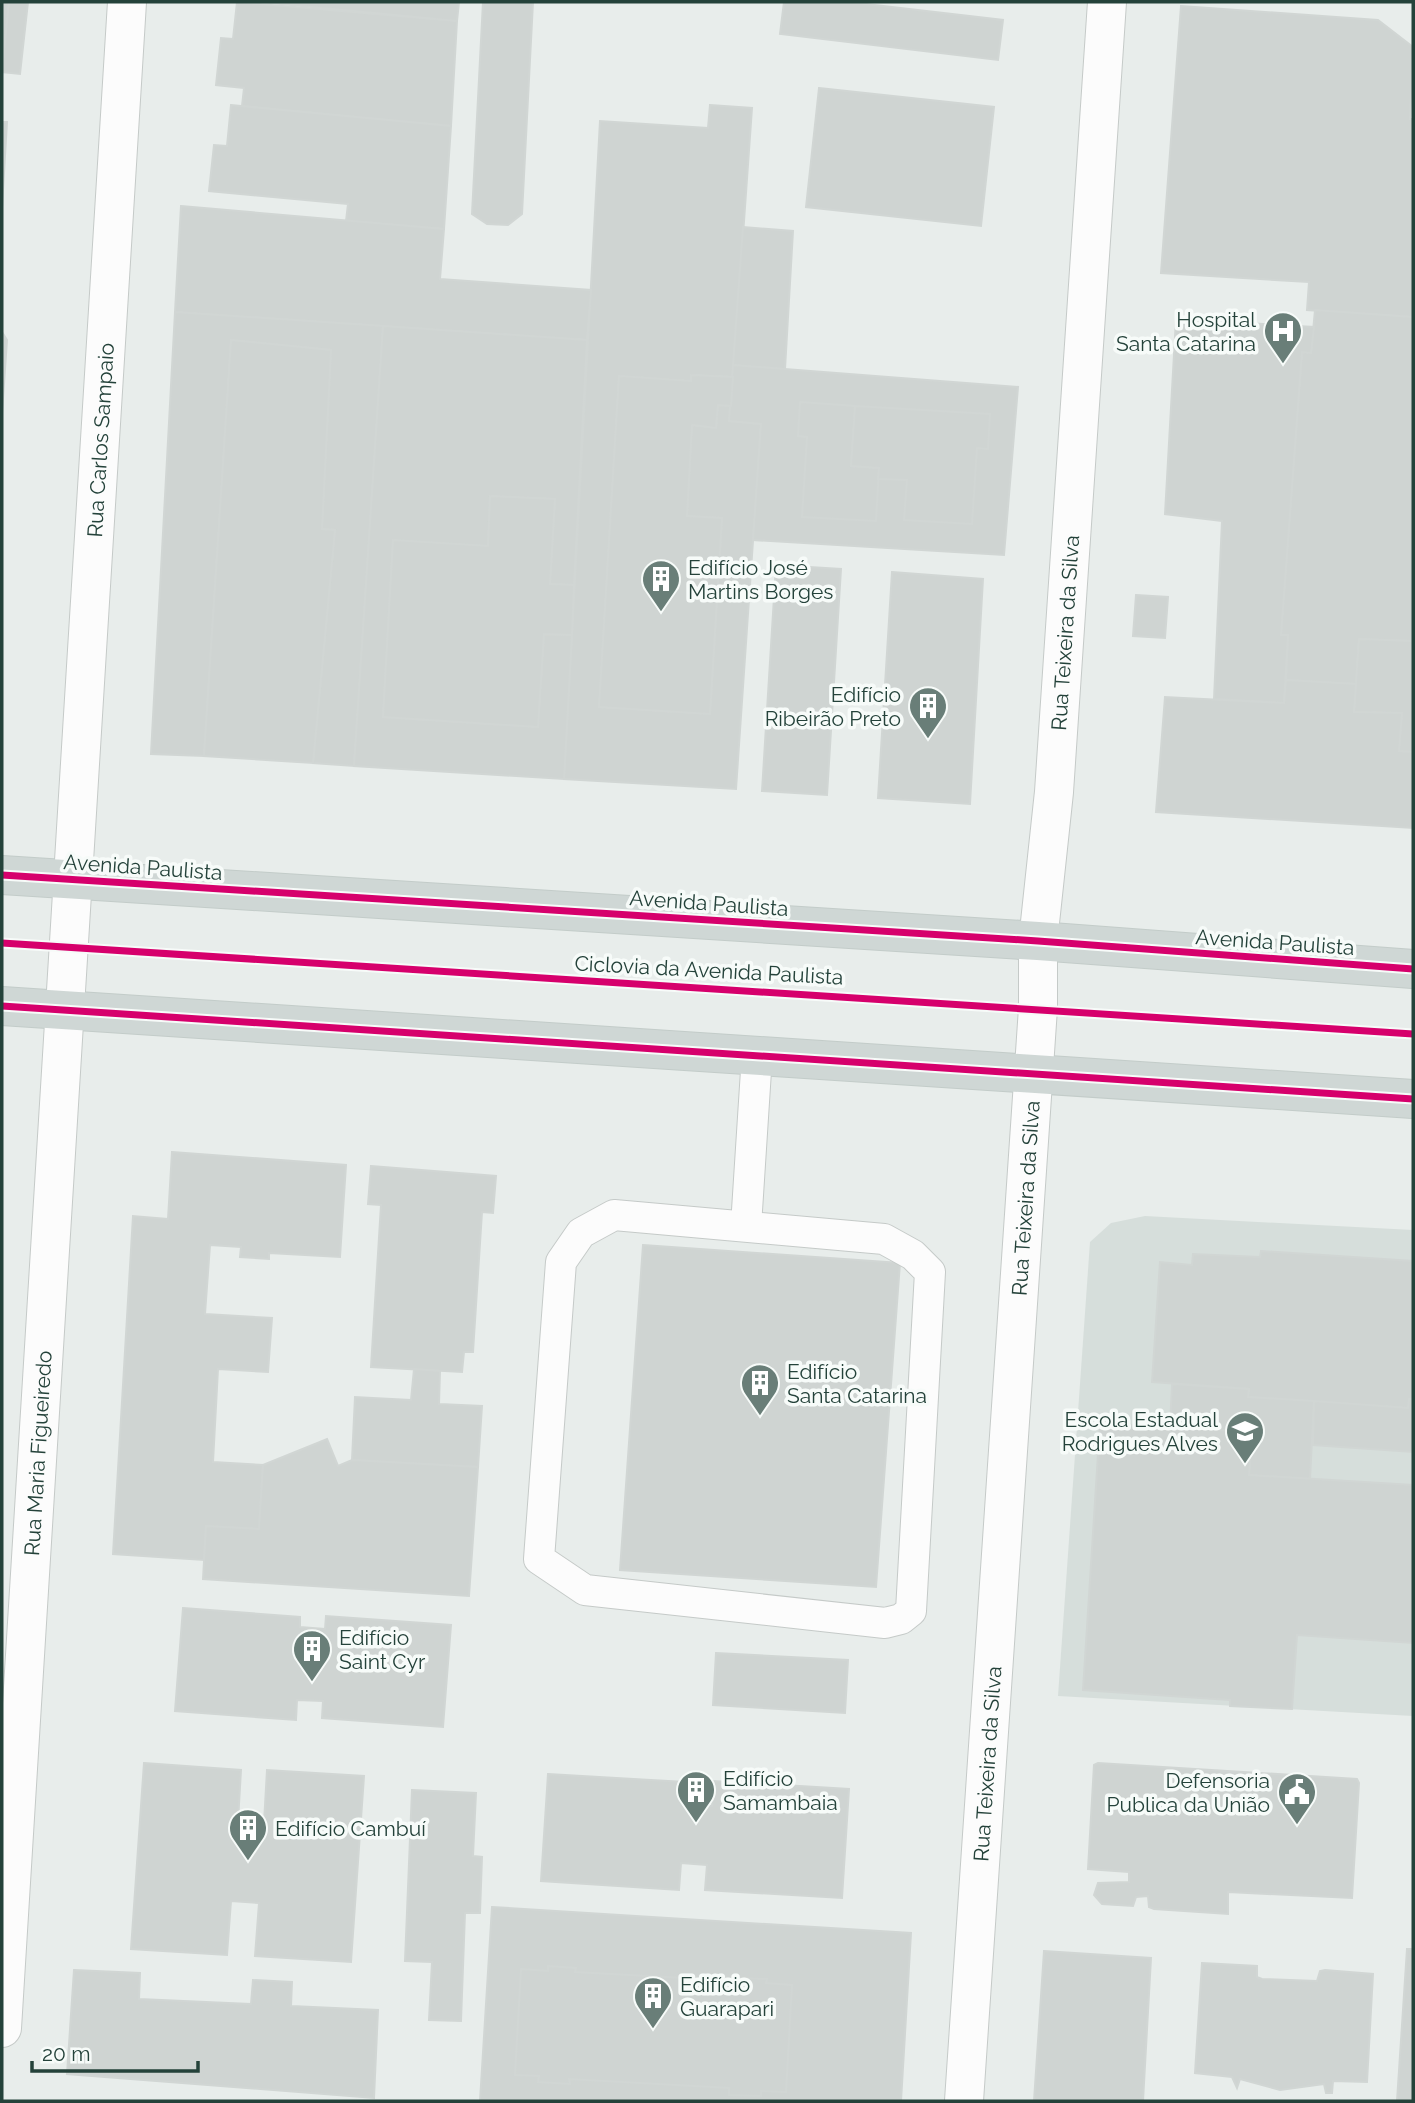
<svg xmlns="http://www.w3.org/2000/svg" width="1415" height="2103" font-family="Raleway,sans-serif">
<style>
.built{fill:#d6dedb}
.building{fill:#cfd4d2;stroke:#d1d6d4;stroke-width:2}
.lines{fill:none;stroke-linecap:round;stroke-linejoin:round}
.service-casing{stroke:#c5cac8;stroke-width:32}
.minor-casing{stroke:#c5cac8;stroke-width:40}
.primary-casing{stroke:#c3ccc9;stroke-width:40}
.service{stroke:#fcfcfc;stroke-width:30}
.minor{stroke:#fcfcfc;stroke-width:38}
.primary{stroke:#cfd7d5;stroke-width:38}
.cycleway-casing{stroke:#f7fbf9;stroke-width:11}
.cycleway{stroke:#d6006c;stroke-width:7}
.labels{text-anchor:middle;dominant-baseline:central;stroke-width:7;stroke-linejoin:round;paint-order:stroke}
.poi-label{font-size:21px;fill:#24423a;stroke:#f7fbf9;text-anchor:start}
.street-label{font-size:21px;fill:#24423a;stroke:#f7fbf9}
</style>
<rect width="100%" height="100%" fill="#e8edeb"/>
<path class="built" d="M 1145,1216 L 1413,1230 L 1413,1716 L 1058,1696 L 1090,1242 L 1111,1223 Z"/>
<g class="building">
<path d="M 2,2 L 9,2 L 2,75 Z"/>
<path d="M 9,2 L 28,2 L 20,74 L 2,72 Z"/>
<path d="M 237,2 L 457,21 L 451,126 L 242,106 L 244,88 L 216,85 L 221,38 L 233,39 Z"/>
<path d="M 260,2 L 459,2 L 457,21 Z"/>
<path d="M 483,2 L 533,2 L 522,214 L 508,225 L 487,224 L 472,214 Z"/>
<path d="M 784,2 L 849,2 L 1003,20 L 998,60 L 780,34 Z"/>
<path d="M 1181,6 L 1378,20 L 1413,47 L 1410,119 L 1413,119 L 1413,317 L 1307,310 L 1309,282 L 1161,273 Z"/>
<path d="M 819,88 L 994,107 L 981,226 L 806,207 Z"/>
<path d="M 231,105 L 451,126 L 444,229 L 346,221 L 348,204 L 209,191 L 214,145 L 227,146 Z"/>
<path d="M 710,105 L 752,108 L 733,377 L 691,375 L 691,381 L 619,376 L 599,707 L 710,714 L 722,518 L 687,516 L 692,425 L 716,428 L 718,405 L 731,406 L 729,421 L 761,424 L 736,789 L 564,779 L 600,121 L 708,128 Z"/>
<path d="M 2,122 L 7,122 L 2,207 Z"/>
<path d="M 181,206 L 444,229 L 440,279 L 591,290 L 587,340 L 175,312 Z"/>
<path d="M 743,227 L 793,231 L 785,369 L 733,365 Z"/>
<path d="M 1315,310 L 1413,317 L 1412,641 L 1359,639 L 1356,684 L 1286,680 L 1288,635 L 1281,635 L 1302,352 L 1311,353 Z"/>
<path d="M 175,312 L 383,326 L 354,766 L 313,763 L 335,530 L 322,529 L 331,350 L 231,340 L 204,756 L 151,754 Z"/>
<path d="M 1176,319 L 1314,327 L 1311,353 L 1302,352 L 1281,635 L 1288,635 L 1284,703 L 1214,699 L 1222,521 L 1165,514 Z"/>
<path d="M 383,326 L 587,340 L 574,585 L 550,584 L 555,499 L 490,496 L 488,546 L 393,540 L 383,717 L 538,727 L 544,634 L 572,635 L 564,779 L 354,766 Z"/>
<path d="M 2,332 L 7,340 L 2,413 Z"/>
<path d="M 231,340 L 331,350 L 322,529 L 335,530 L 313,763 L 204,756 Z"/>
<path d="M 733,365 L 1018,387 L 1004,555 L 753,540 L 761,424 L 729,421 Z"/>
<path d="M 691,375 L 733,377 L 731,406 L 718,405 L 716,428 L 692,425 L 687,516 L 722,518 L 710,714 L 599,707 L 619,376 L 691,381 Z"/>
<path d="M 800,402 L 855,406 L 851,466 L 879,468 L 876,521 L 802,517 L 807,437 L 798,436 Z"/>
<path d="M 855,406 L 990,414 L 988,449 L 977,448 L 972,524 L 904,520 L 907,480 L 878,479 L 879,468 L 851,466 Z"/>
<path d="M 490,496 L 555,499 L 550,584 L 574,585 L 572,635 L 544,634 L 538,727 L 383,717 L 393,540 L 488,546 Z"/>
<path d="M 776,565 L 841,569 L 827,795 L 762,791 Z"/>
<path d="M 892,572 L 983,579 L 970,804 L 878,798 Z"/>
<path d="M 1136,595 L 1168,597 L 1165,638 L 1133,636 Z"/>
<path d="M 1359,639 L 1412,641 L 1413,752 L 1399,751 L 1402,713 L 1354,712 Z"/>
<path d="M 1286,680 L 1356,684 L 1354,712 L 1402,713 L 1399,751 L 1413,752 L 1413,828 L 1156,812 L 1165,697 L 1284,703 Z"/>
<path d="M 172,1152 L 346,1165 L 340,1257 L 269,1253 L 269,1259 L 240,1257 L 241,1247 L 210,1245 L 205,1314 L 272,1318 L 268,1372 L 218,1369 L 213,1462 L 263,1465 L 259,1529 L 206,1526 L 204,1560 L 113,1554 L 133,1216 L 168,1219 Z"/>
<path d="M 371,1166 L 496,1176 L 493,1213 L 482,1212 L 473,1352 L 464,1352 L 462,1372 L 371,1367 L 381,1205 L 368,1204 Z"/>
<path d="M 643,1245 L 900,1263 L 876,1587 L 620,1570 Z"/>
<path d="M 1261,1251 L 1413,1261 L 1413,1399 L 1409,1399 L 1408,1408 L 1248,1397 L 1249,1389 L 1152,1382 L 1160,1262 L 1192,1265 L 1193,1254 L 1260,1257 Z"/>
<path d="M 414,1369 L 440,1371 L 439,1404 L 482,1406 L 478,1467 L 352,1460 L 355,1397 L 411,1400 Z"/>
<path d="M 1172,1384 L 1249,1389 L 1248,1397 L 1314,1401 L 1310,1479 L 1249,1475 L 1252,1432 L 1170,1427 Z"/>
<path d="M 1409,1399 L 1413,1399 L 1413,1452 L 1313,1445 L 1314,1401 L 1408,1408 Z"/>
<path d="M 1100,1423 L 1252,1432 L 1249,1475 L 1413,1485 L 1413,1643 L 1297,1635 L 1292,1709 L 1230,1706 L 1230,1700 L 1083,1690 Z"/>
<path d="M 327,1439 L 338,1466 L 352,1460 L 478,1467 L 469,1596 L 203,1579 L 206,1526 L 259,1529 L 263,1465 Z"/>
<path d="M 183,1608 L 300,1617 L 300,1627 L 325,1629 L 326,1616 L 451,1625 L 443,1727 L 322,1718 L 323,1701 L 297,1700 L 296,1720 L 175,1711 Z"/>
<path d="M 716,1653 L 848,1660 L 845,1713 L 713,1705 Z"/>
<path d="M 144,1763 L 241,1770 L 238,1821 L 264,1823 L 267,1770 L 364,1776 L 351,1962 L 255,1956 L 259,1903 L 231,1901 L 227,1955 L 131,1949 Z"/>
<path d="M 1098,1763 L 1357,1779 L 1359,1783 L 1352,1898 L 1228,1892 L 1228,1914 L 1154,1909 L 1149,1907 L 1148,1896 L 1136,1897 L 1133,1906 L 1102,1904 L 1094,1895 L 1098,1883 L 1129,1882 L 1129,1872 L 1088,1869 L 1094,1765 Z"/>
<path d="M 548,1774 L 685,1782 L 684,1805 L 712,1806 L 714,1781 L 849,1789 L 842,1898 L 705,1890 L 707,1865 L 681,1863 L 679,1890 L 541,1881 Z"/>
<path d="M 412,1790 L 476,1793 L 473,1856 L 482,1857 L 480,1913 L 465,1913 L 461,2021 L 429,2020 L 432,1962 L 405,1961 Z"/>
<path d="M 492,1907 L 911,1933 L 901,2101 L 480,2101 Z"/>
<path d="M 1407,1949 L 1413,1949 L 1413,2101 L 1397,2101 Z"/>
<path d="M 1044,1951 L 1151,1958 L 1143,2101 L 1034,2101 Z"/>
<path d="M 1202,1963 L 1257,1966 L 1257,1977 L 1262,1979 L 1317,1981 L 1320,1971 L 1325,1970 L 1373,1974 L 1367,2082 L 1333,2081 L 1332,2093 L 1326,2093 L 1324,2084 L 1280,2090 L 1240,2079 L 1237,2088 L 1232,2077 L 1195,2073 Z"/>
<path d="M 548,1966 L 576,1968 L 575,1972 L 739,1981 L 739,1978 L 767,1979 L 766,1983 L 792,1985 L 786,2092 L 761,2091 L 761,2096 L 729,2095 L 729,2088 L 569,2079 L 570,2084 L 538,2082 L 539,2076 L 515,2075 L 521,1969 L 548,1971 Z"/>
<path d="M 74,1970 L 140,1973 L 139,1999 L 251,2004 L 253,1980 L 292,1982 L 291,2006 L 378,2010 L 374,2098 L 67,2074 Z"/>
</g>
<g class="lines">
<defs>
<g id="service">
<path d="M 614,1215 L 884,1239 L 913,1255 L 930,1272 L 911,1611 L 901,1619 L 885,1623 L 585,1590 L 539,1559 L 561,1262 L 581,1233 Z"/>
<path d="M 746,1226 L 757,1055"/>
</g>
<g id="minor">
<path id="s1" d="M 2,2028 L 127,2"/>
<path id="s2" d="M 964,2101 L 1038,1008 L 1038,941 L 1054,792 L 1107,2"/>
</g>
<g id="primary">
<path d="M 2,875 L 1038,941 L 1413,969"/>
<path d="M 2,1006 L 1413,1099"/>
</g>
</defs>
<use href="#service" class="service-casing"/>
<use href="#minor" class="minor-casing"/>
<use href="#primary" class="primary-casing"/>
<use href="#service" class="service"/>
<use href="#minor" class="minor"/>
<use href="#primary" class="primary"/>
<defs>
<g id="cycleway">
<path d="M 2,875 L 1038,941 L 1413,969"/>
<path d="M 2,943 L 1413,1034"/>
<path d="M 2,1006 L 1413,1099"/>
</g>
</defs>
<use href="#cycleway" class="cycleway-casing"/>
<use href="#cycleway" class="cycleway"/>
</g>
<defs>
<symbol id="hospital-pin" viewBox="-11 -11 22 30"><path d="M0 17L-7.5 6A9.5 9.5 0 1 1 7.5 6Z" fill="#697e78" stroke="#f7fbf9"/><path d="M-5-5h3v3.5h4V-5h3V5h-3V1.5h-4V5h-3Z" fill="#fff"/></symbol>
<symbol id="building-pin" viewBox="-11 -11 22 30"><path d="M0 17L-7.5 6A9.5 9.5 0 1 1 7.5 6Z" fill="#697e78" stroke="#f7fbf9"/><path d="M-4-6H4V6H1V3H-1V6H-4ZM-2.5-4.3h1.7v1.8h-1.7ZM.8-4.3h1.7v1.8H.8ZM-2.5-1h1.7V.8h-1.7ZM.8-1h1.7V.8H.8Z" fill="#fff"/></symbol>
<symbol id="school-pin" viewBox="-11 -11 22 30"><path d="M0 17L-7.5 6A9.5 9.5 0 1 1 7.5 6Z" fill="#697e78" stroke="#f7fbf9"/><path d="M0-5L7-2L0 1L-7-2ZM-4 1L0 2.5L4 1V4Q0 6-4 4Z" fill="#fff"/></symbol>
<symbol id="civic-pin" viewBox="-11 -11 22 30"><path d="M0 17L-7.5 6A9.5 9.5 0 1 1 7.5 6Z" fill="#697e78" stroke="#f7fbf9"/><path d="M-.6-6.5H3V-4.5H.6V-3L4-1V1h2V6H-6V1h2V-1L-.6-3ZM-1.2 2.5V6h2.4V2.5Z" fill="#fff"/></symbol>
</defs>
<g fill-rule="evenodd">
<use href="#hospital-pin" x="1261" y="309" width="44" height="60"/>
<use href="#building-pin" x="639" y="557" width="44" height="60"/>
<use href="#building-pin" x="906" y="684" width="44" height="60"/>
<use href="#building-pin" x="738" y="1361" width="44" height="60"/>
<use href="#school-pin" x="1223" y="1409" width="44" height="60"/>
<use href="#building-pin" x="290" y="1627" width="44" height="60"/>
<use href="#building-pin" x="674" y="1768" width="44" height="60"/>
<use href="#civic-pin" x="1275" y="1770" width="44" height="60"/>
<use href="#building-pin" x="226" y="1806" width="44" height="60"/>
<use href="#building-pin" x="631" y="1974" width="44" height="60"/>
</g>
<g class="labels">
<g class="poi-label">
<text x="1256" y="319" text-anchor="end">Hospital<tspan x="1256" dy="24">Santa Catarina</tspan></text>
<text x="688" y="567">Edifício José<tspan x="688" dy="24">Martins Borges</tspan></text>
<text x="901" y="694" text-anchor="end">Edifício<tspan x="901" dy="24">Ribeirão Preto</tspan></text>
<text x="787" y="1371">Edifício<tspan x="787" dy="24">Santa Catarina</tspan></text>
<text x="1218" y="1419" text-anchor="end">Escola Estadual<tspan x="1218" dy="24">Rodrigues Alves</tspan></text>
<text x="339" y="1637">Edifício<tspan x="339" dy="24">Saint Cyr</tspan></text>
<text x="723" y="1778">Edifício<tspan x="723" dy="24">Samambaia</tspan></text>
<text x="1270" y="1780" text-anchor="end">Defensoria<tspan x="1270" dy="24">Publica da União</tspan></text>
<text x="275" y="1828">Edifício Cambuí</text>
<text x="680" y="1984">Edifício<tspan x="680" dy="24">Guarapari</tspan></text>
</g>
<g class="street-label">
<text stroke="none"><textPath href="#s1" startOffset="1591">Rua Carlos Sampaio</textPath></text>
<text stroke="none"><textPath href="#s2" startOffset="1472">Rua Teixeira da Silva</textPath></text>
<text transform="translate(143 867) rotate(4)">Avenida Paulista</text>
<text transform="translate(709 903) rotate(4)">Avenida Paulista</text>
<text transform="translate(1275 942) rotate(4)">Avenida Paulista</text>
<text transform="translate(709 970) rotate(3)">Ciclovia da Avenida Paulista</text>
<text stroke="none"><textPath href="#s2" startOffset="905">Rua Teixeira da Silva</textPath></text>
<text stroke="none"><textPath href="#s1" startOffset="576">Rua Maria Figueiredo</textPath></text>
<text stroke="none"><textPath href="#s2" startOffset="338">Rua Teixeira da Silva</textPath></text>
</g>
</g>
<rect width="1415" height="2103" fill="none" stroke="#24423a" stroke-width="7"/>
<path d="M32 2061v10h166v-10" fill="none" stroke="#24423a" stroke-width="3.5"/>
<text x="42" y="2061" font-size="21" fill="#24423a" stroke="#f7fbf9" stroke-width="5" paint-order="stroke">20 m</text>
</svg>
